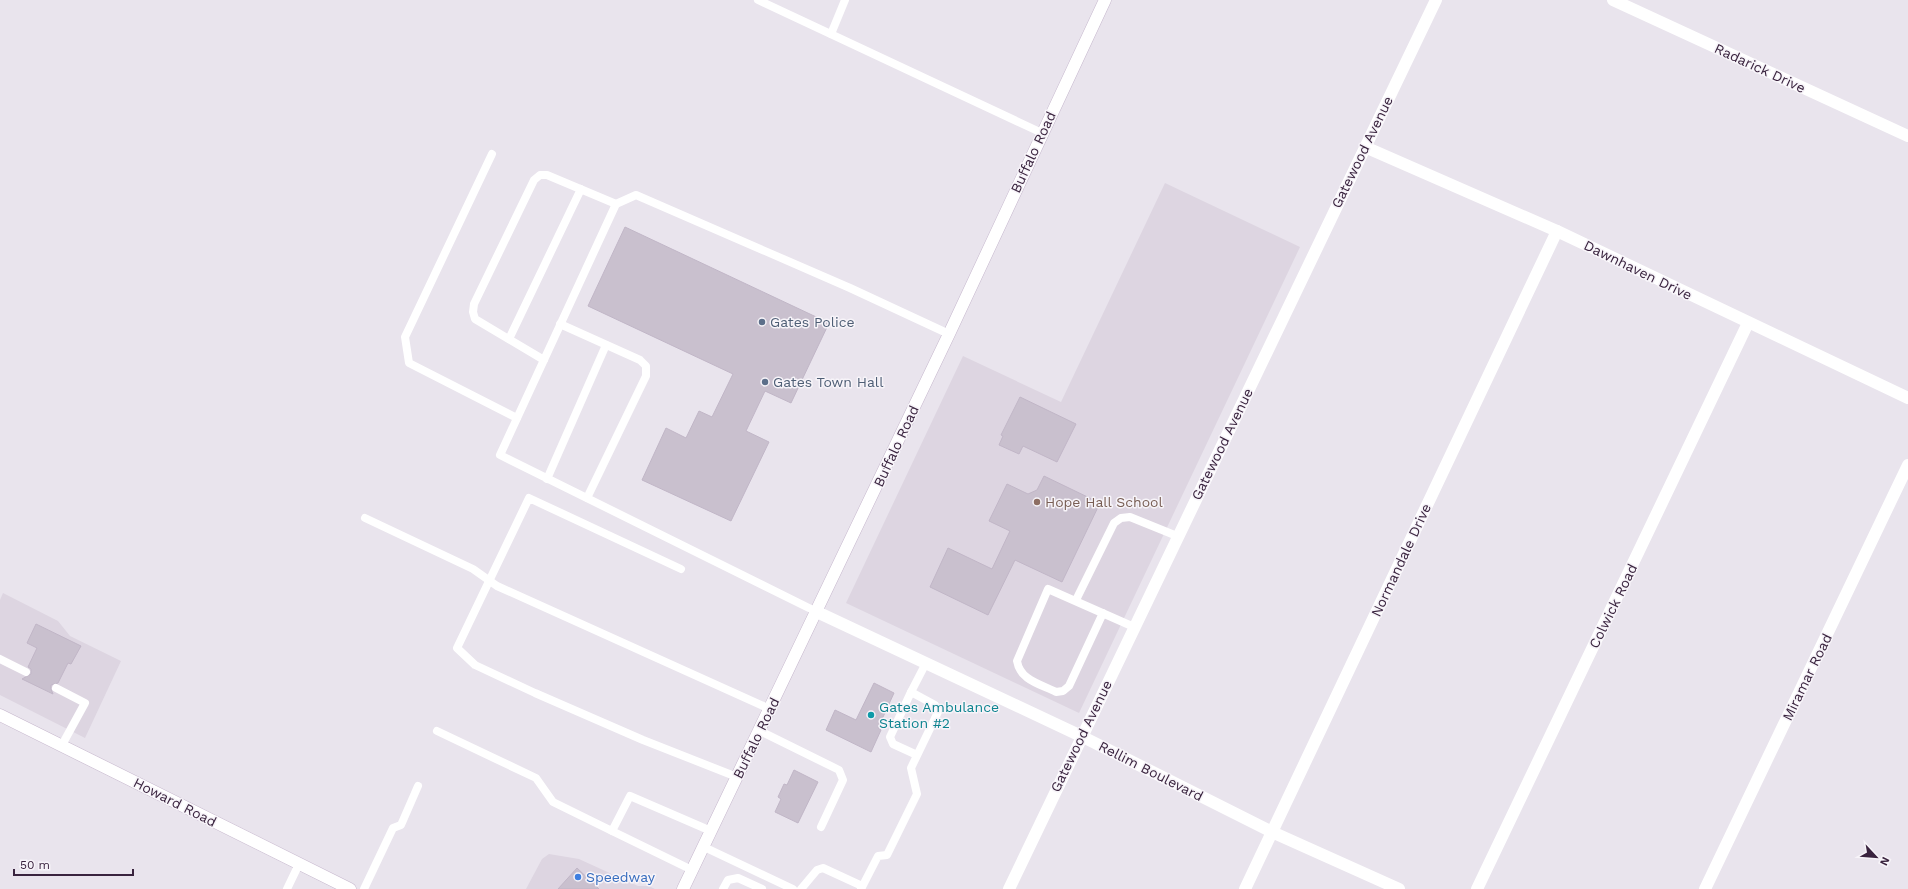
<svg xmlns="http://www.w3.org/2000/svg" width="1908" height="889" font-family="'Work Sans',sans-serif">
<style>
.built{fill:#ddd5e1}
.building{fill:#c9c0ce;stroke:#c1b6c7}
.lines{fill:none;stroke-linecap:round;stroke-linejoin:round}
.secondary-casing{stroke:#c6b7cd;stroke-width:13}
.lane{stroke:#fff;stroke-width:8}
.street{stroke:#fff;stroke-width:12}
.secondary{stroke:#fff;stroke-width:12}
.service-dot{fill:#5c6f8a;stroke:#f7f4f9;stroke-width:1.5}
.education-dot{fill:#8d6e63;stroke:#f7f4f9;stroke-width:1.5}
.culture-dot{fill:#0f9aa8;stroke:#f7f4f9;stroke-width:1.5}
.shop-dot{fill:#3f7fe0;stroke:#f7f4f9;stroke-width:1.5}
.labels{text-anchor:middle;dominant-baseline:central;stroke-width:3;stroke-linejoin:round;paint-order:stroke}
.street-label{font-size:14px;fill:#39233e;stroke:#f7f4f9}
.service-label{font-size:14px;fill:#4e5e75;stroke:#f7f4f9;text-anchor:start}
.education-label{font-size:14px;fill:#785e54;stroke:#f7f4f9;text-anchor:start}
.culture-label{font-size:14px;fill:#0d838f;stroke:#f7f4f9;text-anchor:start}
.shop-label{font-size:14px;fill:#366cbe;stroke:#f7f4f9;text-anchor:start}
</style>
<rect width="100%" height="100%" fill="#e9e4ed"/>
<g class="built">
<path d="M 1165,183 L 1300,247 L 1079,713 L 846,603 L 963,356 L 1061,402 Z"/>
<path d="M 3,593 L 58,621 L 70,636 L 121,661 L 85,738 L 0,695 L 0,600 Z"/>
<path d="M 549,854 L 579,859 L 638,886 L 649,886 L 655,889 L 526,889 L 542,859 Z"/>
</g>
<g class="building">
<path d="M 625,227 L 829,323 L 791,403 L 765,391 L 746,431 L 769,442 L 731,521 L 642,480 L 666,428 L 686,438 L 699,411 L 712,417 L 733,374 L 588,306 Z"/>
<path d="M 1020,397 L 1076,424 L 1057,462 L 1023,446 L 1019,454 L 999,445 L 1003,436 L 1001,435 Z"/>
<path d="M 1044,476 L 1100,503 L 1062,582 L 1015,560 L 988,615 L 930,587 L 948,548 L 992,569 L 1010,531 L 989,521 L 1007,484 L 1028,494 L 1037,490 Z"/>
<path d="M 36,624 L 81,646 L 71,664 L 68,663 L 58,683 L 51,685 L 51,689 L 53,694 L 22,679 L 31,674 L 31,669 L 28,667 L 37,648 L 27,643 Z"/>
<path d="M 874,683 L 894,693 L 878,728 L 881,730 L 871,752 L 826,730 L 835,710 L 856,720 Z"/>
<path d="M 794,770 L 818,782 L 798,823 L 775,812 L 781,799 L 778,797 L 784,784 L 787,785 Z"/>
<path d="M 577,868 L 599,889 L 558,889 Z"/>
</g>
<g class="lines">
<defs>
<g id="secondary">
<path d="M 0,715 L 350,889"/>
<path d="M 683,889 L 949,334 L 1105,0"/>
</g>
</defs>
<use href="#secondary" class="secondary-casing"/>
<g class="lane">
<path d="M 758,0 L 1042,133"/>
<path d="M 831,34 L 845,0"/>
<path d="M 492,154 L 405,337 L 409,363 L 517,418"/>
<path d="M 560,324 L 640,360 L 646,366 L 646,376 L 587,498"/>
<path d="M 509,339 L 581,189"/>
<path d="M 544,360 L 475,319 L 473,312 L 474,304 L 534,180 L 540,175 L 547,175 L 616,204"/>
<path d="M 547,479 L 606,345"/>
<path d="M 365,518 L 473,569 L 497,586 L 770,709"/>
<path d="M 681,569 L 529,498 L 457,648 L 475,665 L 535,693 L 643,740 L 737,777"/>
<path d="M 1076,600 L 1114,523 L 1121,518 L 1130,517 L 1177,536"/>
<path d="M 817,612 L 500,455 L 616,204 L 636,195 L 850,288 L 949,334"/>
<path d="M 1103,613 L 1069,686 L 1063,691 L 1056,692 C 1040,684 1020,680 1017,661 L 1048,589 L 1134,627"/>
<path d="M 0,659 L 26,672"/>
<path d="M 56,688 L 85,703 L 62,745"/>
<path d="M 911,692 L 926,663"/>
<path d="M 437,731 L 536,778 L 553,802 L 612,831 L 630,796 L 711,831"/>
<path d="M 760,731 L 839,770 L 843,780 L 821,827"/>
<path d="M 612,831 L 692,870"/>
<path d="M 704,847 L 793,889"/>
<path d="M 287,889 L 299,864"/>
<path d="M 364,889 L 393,828 L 401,825 L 418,786"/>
<path d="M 723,889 L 728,880 L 738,878 L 762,889"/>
<path d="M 801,889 L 817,870 L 823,868 L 862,886"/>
<path d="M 861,889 L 878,856 L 887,855 L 917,794 L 911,768 L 938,712 L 935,705 L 911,692 L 890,737 L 893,744 L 917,755"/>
</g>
<g class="street">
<path d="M 1613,0 L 1908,136"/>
<path d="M 1365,147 L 1557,231 L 1908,398"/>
<path d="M 817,612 L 1081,736 L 1272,832 L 1399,889"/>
<path d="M 1009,889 L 1436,0"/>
<path d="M 1245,889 L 1557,231"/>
<path d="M 1477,889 L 1748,323"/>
<path d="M 1705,889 L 1908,465"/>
</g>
<use href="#secondary" class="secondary"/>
</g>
<g class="service-dot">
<circle cx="762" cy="322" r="4"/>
<circle cx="765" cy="382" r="4"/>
</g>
<circle class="education-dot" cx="1037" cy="502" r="4"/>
<circle class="culture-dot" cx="871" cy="715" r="4"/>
<circle class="shop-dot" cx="578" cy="877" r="4"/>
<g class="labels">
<g class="street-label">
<text transform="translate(1760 68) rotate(25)">Radarick Drive</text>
<text transform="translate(1033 152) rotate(-65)">Buffalo Road</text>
<text transform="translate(1362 152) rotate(-64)">Gatewood Avenue</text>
<text transform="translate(1638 270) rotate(26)">Dawnhaven Drive</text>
<text transform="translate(1222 444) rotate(-64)">Gatewood Avenue</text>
<text transform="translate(896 446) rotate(-65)">Buffalo Road</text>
<text transform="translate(1401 560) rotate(-65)">Normandale Drive</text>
<text transform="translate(1613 606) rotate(-64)">Colwick Road</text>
<text transform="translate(1807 677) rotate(-64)">Miramar Road</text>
<text transform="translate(1081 736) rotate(-64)">Gatewood Avenue</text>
<text transform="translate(756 738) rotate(-64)">Buffalo Road</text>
<text transform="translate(1151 771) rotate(27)">Rellim Boulevard</text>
<text transform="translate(175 802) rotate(27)">Howard Road</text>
</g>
<g class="service-label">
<text x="770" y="322">Gates Police</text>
<text x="773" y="382">Gates Town Hall</text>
</g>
<g class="education-label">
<text x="1045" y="502">Hope Hall School</text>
</g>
<g class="culture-label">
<text x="879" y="707">Gates Ambulance<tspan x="879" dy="16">Station #2</tspan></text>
</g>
<g class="shop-label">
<text x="586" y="877">Speedway</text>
</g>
</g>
<g transform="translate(1876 857) rotate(116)" stroke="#f7f4f9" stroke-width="3" paint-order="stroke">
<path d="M0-3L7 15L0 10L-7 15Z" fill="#39233e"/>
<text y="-6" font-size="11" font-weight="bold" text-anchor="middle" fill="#39233e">N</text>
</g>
<path d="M14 869v6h119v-6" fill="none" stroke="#39233e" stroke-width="2"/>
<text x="20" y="869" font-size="12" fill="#39233e" stroke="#f7f4f9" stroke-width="3" paint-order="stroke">50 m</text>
</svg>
